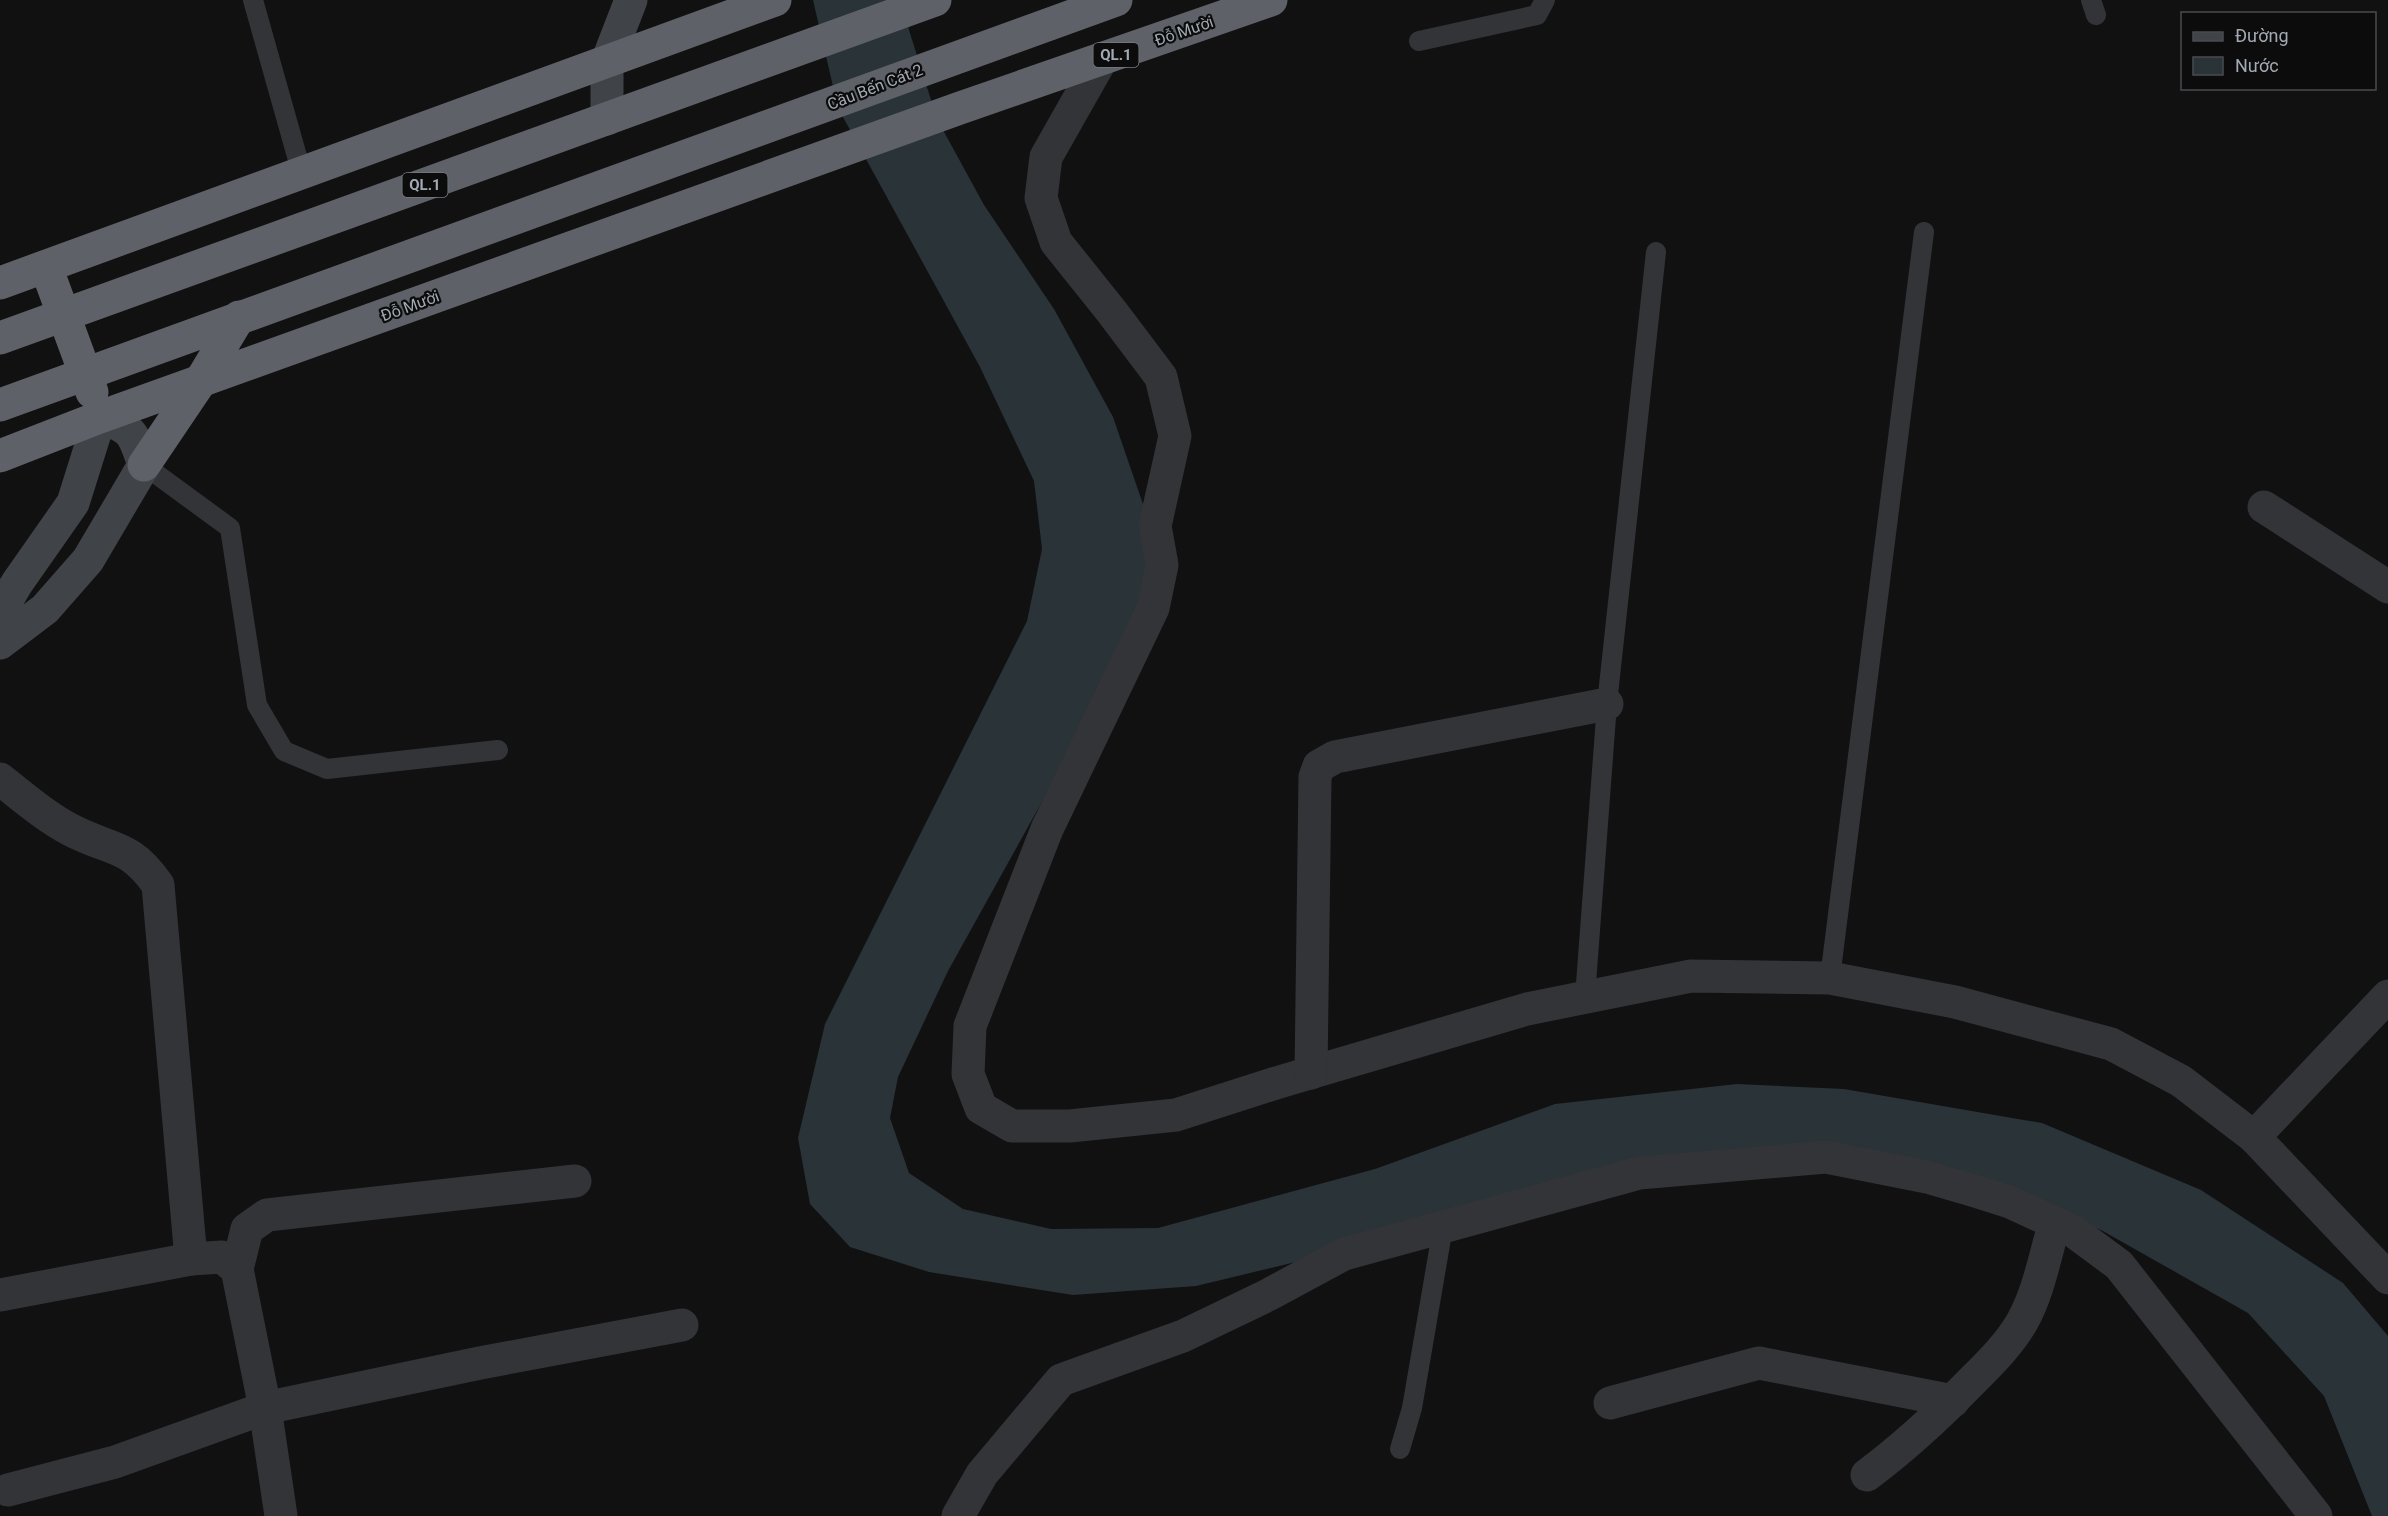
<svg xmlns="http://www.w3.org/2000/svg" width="2388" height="1516" font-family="Roboto,sans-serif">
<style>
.water{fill:#293338}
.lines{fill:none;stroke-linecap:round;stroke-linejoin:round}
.lane{stroke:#323437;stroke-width:20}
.street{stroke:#323437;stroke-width:33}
.secondary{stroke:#404347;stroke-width:33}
.highway{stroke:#5e6268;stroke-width:33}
.labels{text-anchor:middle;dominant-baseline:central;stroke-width:4.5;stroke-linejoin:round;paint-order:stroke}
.shield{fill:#0c0c0d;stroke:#757b81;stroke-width:1.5}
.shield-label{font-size:15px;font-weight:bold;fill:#a2aab3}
.street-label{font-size:16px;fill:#a2aab3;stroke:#0c0c0d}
</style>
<rect width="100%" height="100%" fill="#111112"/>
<path class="water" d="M 813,0 L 904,0 L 909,30 L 937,119 L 984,205 L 1054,309 L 1113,417 L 1145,510 L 1158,562 L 1139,627 L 948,971 L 898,1077 L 890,1118 L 909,1173 L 963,1209 L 1051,1229 L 1158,1228 L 1375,1169 L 1555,1104 L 1737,1084 L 1844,1089 L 2042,1123 L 2201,1190 L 2343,1283 L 2388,1336 L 2388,1516 L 2372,1516 L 2324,1396 L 2248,1313 L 2101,1230 L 1944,1175 L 1640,1169 L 1387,1240 L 1196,1286 L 1073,1295 L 929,1272 L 850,1247 L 810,1204 L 798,1138 L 825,1024 L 1027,621 L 1042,549 L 1034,481 L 980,367 L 838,108 Z"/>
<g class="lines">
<g class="lane">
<path d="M 253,0 L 302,174"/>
<path d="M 2091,0 L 2096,15"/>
<path d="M 1419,41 L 1537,15 L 1545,0"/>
<path d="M 144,465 L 230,528 L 257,705 L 284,751 L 327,769 L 498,750"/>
<path d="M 1830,978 L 1924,232"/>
<path d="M 1585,997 L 1607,704 L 1656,252"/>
<path d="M 1400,1449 L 1412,1408 L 1443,1227"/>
</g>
<g class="street">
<path d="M 1101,60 L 1046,157 L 1041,198 L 1056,242 L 1112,312 L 1161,377 L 1175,436 L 1155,526 L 1162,565 L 1153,608 L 1047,829 L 970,1026 L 968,1074 L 981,1108 L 1012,1126 L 1070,1126 L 1176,1115 L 1276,1083 L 1527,1009 L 1691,976 L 1830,978 L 1955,1002 L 2111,1044 L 2181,1081 L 2254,1137 L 2388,1278"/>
<path d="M 2264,507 L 2388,587"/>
<path d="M 0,779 C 23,797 46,817 71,830 C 111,851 129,843 158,885 L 191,1259"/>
<path d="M 1311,1073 L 1315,777 L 1319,766 L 1335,757 L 1607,704"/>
<path d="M 2254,1137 L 2388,996"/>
<path d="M 237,1269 L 247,1229 L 267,1215 L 575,1181"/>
<path d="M 0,1295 L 191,1259 L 222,1257 L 237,1269 L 265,1408 L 281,1516"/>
<path d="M 1610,1403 L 1759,1363 L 1953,1401"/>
<path d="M 1867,1475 C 1903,1448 1937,1417 1969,1384 C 1988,1365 2008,1346 2022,1322 C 2039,1292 2045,1255 2055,1222"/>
<path d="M 8,1490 L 115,1462 L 265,1408 L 480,1363 L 682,1325"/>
<path d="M 958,1516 L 982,1474 L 1061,1380 L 1183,1336 L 1268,1295 L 1344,1254 L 1639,1173 L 1826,1157 L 1927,1177 L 1975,1191 L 2010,1202 L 2073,1231 L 2119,1265 L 2316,1516"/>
</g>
<g class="secondary">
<path d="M 607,119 L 607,62 L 631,0"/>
<path d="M 0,612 L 17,583 L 73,503 L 100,417 C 133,429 133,432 144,465 L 88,560 L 45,609 L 0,643"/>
</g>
<g class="highway">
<path d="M 46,267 L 92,392"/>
<path d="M 0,283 L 775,0"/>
<path d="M 0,338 L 935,0"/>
<path d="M 0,405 L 1116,0"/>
<path d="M 0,456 L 100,417 L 960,108 L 1271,0"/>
<path d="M 144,465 L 200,382 L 239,317"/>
</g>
</g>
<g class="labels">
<g class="shield">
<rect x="1093.5" y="43" width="45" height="24" rx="4.5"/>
<rect x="402.5" y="173" width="45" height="24" rx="4.5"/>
</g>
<g class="shield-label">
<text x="1116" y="55">QL.1</text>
<text x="425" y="185">QL.1</text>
</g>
<g class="street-label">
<text transform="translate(1184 31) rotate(-19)">Đỗ Mười</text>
<text transform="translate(875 87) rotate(-21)">Cầu Bến Cát 2</text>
<text transform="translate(410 306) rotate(-20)">Đỗ Mười</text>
</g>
</g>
<rect x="2181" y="12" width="195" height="78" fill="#0c0c0d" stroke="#484b4f" stroke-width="1.5"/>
<rect x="2193" y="32" width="30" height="9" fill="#404347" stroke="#484b4f" stroke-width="1.5"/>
<text x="2235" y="42" font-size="18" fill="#a2aab3">Đường</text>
<rect x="2193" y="57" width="30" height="18" fill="#293338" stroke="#484b4f" stroke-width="1.5"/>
<text x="2235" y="72" font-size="18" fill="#a2aab3">Nước</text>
</svg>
